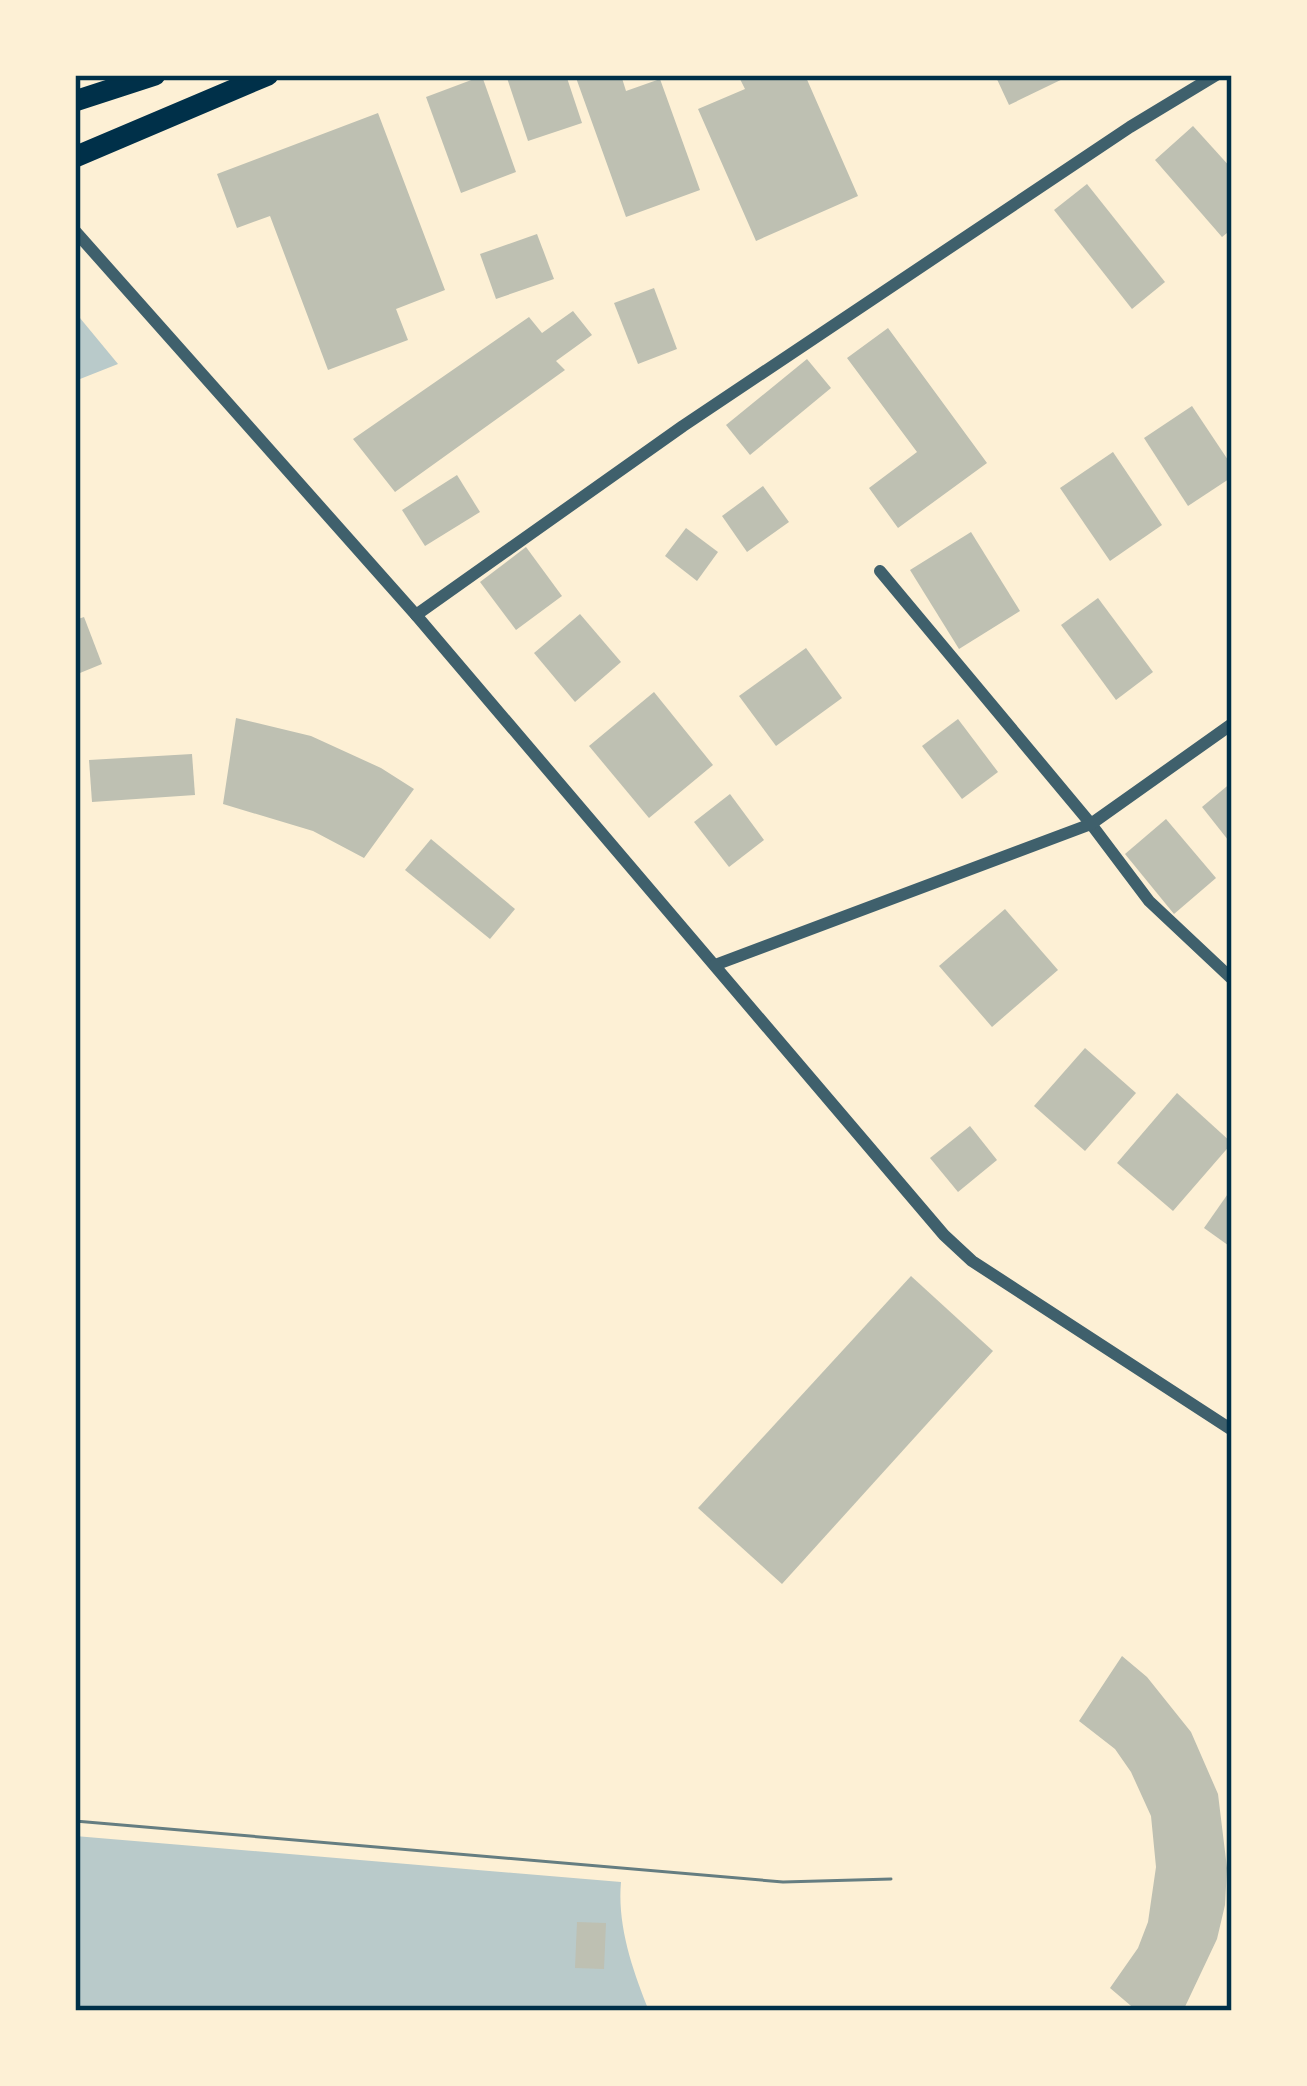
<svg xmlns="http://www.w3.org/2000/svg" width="1307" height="2086" font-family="Quicksand,sans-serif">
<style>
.green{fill:#b9caca}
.building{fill:#bec0b2}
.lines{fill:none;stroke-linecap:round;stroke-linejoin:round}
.minor{stroke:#3f606c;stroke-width:12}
.secondary{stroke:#003049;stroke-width:21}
.tram{stroke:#657d81;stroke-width:3}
.neatline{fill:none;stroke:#003049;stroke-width:4.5}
</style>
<rect width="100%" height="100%" fill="#fdf0d5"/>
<g class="green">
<path d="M 75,312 L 118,364 L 75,381 Z"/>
<path d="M 75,1836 L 621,1882 C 617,1926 633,1971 649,2011 L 75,2011 Z"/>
</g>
<g class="building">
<path d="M 506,75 L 566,75 L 582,123 L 528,141 Z"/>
<path d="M 575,75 L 621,75 L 626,91 L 660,79 L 700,190 L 626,217 Z"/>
<path d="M 738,75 L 805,75 L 858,196 L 756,241 L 698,109 L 745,89 Z"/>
<path d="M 995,75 L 1071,75 L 1009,105 Z"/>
<path d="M 482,76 L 516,172 L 461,193 L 426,97 Z"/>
<path d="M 378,113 L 445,290 L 396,309 L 408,340 L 328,370 L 270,216 L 237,228 L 217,174 Z"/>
<path d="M 1193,126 L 1232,169 L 1232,229 L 1222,237 L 1155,160 Z"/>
<path d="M 1087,184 L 1165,282 L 1132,309 L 1054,210 Z"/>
<path d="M 537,234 L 554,279 L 496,299 L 480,254 Z"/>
<path d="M 654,288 L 677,349 L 638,364 L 614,303 Z"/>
<path d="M 573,311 L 592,335 L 556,361 L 565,370 L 395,492 L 353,439 L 529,317 L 542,333 Z"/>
<path d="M 888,328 L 987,463 L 898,528 L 869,488 L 917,452 L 847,358 Z"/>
<path d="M 807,359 L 831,388 L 750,455 L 726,425 Z"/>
<path d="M 1192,406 L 1232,466 L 1232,477 L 1188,506 L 1144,438 Z"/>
<path d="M 1113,452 L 1162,525 L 1110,561 L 1060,488 Z"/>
<path d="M 457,475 L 480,512 L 425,546 L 402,510 Z"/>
<path d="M 763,486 L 789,522 L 747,552 L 722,516 Z"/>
<path d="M 686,528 L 718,552 L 697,581 L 665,556 Z"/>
<path d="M 971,532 L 1020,611 L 959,649 L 910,570 Z"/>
<path d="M 526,547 L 562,596 L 516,630 L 480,582 Z"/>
<path d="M 1098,598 L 1153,672 L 1116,700 L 1061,625 Z"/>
<path d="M 580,614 L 621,662 L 575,702 L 534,653 Z"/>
<path d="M 84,617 L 102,664 L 75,675 L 75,620 Z"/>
<path d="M 806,648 L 842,698 L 776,746 L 739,696 Z"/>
<path d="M 654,692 L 713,765 L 649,818 L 589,746 Z"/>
<path d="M 236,718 L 311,736 L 381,768 L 414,789 L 364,858 L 313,831 L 223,804 Z"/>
<path d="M 958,719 L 998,772 L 962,799 L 922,746 Z"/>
<path d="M 192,754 L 195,795 L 92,802 L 89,760 Z"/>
<path d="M 1232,782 L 1232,845 L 1202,807 Z"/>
<path d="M 730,794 L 764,840 L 729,867 L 694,822 Z"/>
<path d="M 1166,819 L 1216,878 L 1174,914 L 1125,854 Z"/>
<path d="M 431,839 L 515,909 L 490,939 L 405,870 Z"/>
<path d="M 1005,909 L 1058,970 L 992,1027 L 939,966 Z"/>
<path d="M 1085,1048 L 1136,1093 L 1085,1151 L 1034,1106 Z"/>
<path d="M 1177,1093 L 1232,1143 L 1173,1211 L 1117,1163 Z"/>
<path d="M 970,1126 L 997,1160 L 958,1192 L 930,1158 Z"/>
<path d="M 1232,1188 L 1232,1248 L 1204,1228 Z"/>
<path d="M 911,1276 L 993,1351 L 782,1584 L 698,1508 Z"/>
<path d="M 1122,1656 L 1147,1677 L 1191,1732 L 1218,1794 L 1227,1868 L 1225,1905 L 1217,1939 L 1183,2011 L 1137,2011 L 1110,1988 L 1138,1948 L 1148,1922 L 1156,1867 L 1151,1816 L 1131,1772 L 1115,1749 L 1079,1721 Z"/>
<path d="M 577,1922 L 606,1923 L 604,1969 L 575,1968 Z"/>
</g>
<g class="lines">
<g class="minor">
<path d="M 75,231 L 416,615 L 944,1235 L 972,1261 L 1232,1430"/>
<path d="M 880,571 L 1091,824 L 1149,901 L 1232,979"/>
<path d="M 416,615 L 683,426 L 1130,127 L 1216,75"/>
<path d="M 715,965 L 1091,824 L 1232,724"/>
</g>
<g class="secondary">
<path d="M 75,101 L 155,75"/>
<path d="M 75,157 L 268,75"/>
</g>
<path class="tram" d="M 75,1821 L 783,1882 L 891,1879"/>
</g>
<rect width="1307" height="2086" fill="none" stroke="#fdf0d5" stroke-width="156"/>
<rect x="78" y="78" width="1151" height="1930" class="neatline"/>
</svg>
